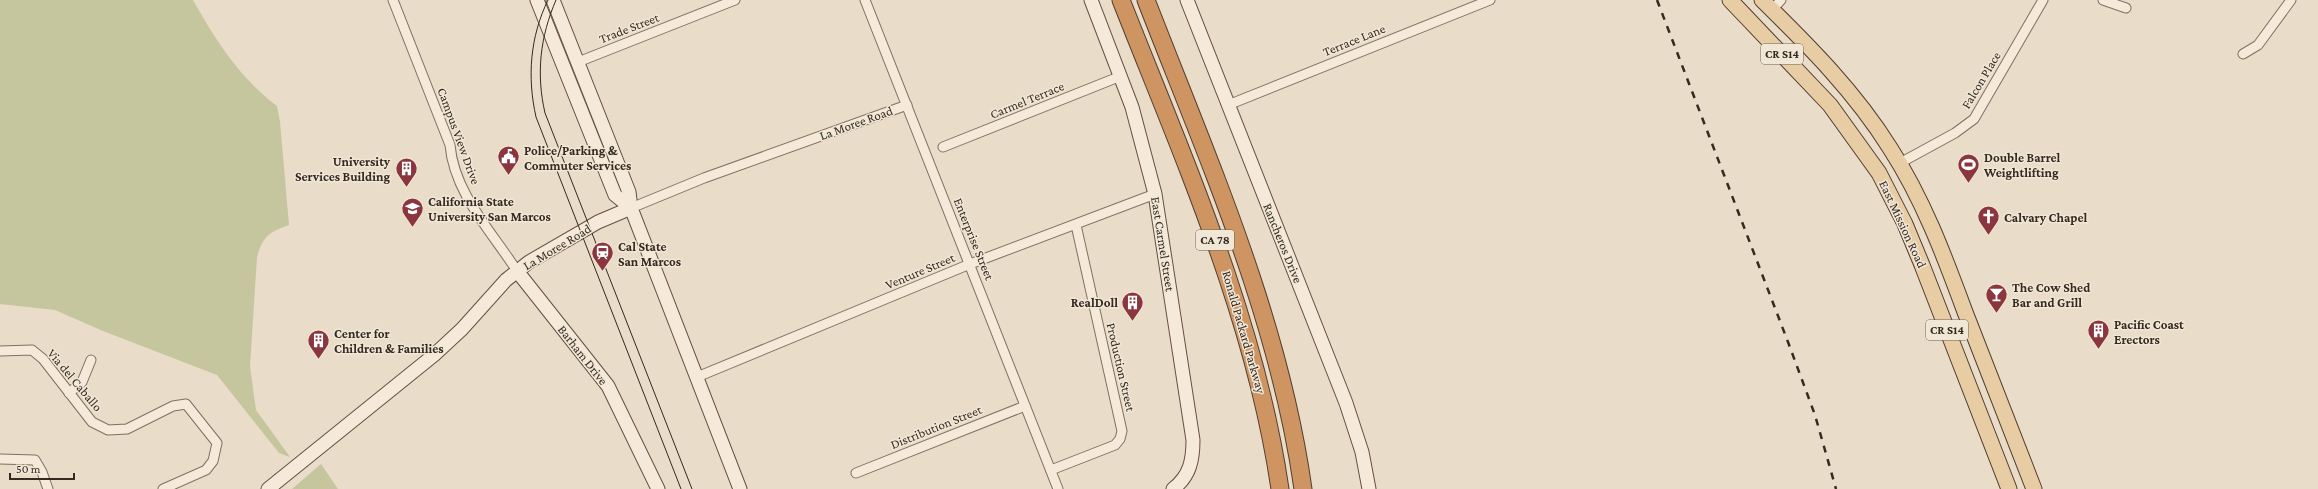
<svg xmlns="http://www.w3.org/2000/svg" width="2318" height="489" font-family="'Crimson Pro',serif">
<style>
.green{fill:#c5c69d}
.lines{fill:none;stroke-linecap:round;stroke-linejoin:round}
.street-casing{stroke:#836f5f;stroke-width:11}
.secondary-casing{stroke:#655042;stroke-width:15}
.primary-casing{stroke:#513e32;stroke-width:17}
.highway-casing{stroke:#513e32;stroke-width:19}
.street{stroke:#f5eada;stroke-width:9}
.secondary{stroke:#f5eada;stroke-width:13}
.primary{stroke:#e7cca4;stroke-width:15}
.highway{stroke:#ce9563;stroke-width:17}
.tram{stroke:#352921;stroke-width:1}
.rail{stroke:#352921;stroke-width:2.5;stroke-dasharray:7 7;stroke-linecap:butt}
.labels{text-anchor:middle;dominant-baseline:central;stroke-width:3;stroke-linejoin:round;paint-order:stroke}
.shield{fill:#f1e7d6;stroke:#6d6257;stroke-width:1}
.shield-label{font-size:12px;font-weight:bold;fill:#352921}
.street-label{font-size:13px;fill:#352921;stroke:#f1e7d6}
.poi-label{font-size:13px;font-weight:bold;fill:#352921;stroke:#f1e7d6;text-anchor:start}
</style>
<rect width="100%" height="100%" fill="#e9dcc8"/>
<g class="green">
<path d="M 0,0 L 193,0 C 217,42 238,76 277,106 L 280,122 L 289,225 C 269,232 263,236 257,257 L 250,366 L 256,410 L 290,457 L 279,453 L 217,375 L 103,331 L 55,310 L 0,304 Z"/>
<path d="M 321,464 L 338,489 L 292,489 Z"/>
</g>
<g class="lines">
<defs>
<g id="street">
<path d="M 393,0 L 450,145 C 454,193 492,232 517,271"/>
<path d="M 865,0 L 1058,489"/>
<path d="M 2103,0 L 2126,8"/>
<path d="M 1772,10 L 1781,0"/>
<path d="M 2243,54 L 2258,45 L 2291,0"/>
<path d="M 578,62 L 735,0"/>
<path d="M 1228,105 L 1490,0"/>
<path d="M 943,147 L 1121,76"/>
<path d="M 1900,163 L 1955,133 L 1974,119 L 2043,0"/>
<path d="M 631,208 L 704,178 L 907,105"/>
<path d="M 0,351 L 32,350 L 43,359 L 92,422 L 108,430 L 127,429 L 173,406 L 186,404 L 217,443 L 213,461 L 206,470 L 163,489"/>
<path d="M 697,377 L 970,264 L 1155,194"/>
<path d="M 69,393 L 82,382 L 91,360"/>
<path d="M 0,459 L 35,460 L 42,472 L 48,489"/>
<path d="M 1051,470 L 1115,445 L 1120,439 L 1122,431 L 1076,225"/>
<path d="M 856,473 L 1025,406"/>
</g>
<g id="secondary">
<path d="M 537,0 L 615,195 L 631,208"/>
<path d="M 553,0 L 629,192 L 631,208 L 740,489"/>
<path d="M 1091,0 L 1132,107 L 1155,194 L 1193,440 C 1193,460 1190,476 1173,489"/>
<path d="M 1187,0 L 1346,403 L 1362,452 L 1369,489"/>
<path d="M 517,271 L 608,386 L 658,489"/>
<path d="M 268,489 L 434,355 L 462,329 L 506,280 L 529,262 L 598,222 L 631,208"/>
</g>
<g id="primary">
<path d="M 1730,0 L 1830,105 L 1879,173 L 1905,224 L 1922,265 L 2009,489"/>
<path d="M 1762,0 C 1809,46 1855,92 1890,148 C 1923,199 1944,255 1965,312 C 1988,371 2011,430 2034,489"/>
</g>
<g id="highway">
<path d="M 1121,0 C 1184,160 1255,318 1280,489"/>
<path d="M 1146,0 C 1208,160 1279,318 1303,489"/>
</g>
</defs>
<use href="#street" class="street-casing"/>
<use href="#secondary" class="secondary-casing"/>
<use href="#primary" class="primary-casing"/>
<use href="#highway" class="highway-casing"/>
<use href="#street" class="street"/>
<use href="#secondary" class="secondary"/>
<use href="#primary" class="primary"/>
<use href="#highway" class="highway"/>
<g class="tram">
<path d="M 548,0 C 530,37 527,77 536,117 L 681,489"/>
<path d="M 556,0 C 540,37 536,74 545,113 L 692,489"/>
</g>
<path class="rail" d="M 1657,0 L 1788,342 L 1815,415 L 1836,489"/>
</g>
<defs>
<symbol id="civic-pin" viewBox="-11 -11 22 30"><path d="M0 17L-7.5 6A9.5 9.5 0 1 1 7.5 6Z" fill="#8b363f" stroke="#f1e7d6"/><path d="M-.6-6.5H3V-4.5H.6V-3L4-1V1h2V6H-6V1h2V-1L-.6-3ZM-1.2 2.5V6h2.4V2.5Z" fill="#fff"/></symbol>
<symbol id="stadium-pin" viewBox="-11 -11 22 30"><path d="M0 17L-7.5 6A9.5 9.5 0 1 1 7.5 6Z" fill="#8b363f" stroke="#f1e7d6"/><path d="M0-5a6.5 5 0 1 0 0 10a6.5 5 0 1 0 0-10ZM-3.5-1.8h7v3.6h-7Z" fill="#fff"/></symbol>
<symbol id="building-pin" viewBox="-11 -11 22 30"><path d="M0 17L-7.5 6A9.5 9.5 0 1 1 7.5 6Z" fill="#8b363f" stroke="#f1e7d6"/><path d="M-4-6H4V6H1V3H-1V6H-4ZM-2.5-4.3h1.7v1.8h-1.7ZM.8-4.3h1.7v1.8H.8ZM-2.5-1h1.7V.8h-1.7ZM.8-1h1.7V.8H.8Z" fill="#fff"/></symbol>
<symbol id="university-pin" viewBox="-11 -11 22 30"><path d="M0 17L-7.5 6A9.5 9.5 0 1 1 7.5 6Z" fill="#8b363f" stroke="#f1e7d6"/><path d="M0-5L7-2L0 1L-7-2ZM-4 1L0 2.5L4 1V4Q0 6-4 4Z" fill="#fff"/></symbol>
<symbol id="church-pin" viewBox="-11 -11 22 30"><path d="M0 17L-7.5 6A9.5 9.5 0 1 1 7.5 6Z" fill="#8b363f" stroke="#f1e7d6"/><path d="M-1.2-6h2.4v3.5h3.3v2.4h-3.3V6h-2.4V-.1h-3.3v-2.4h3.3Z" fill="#fff"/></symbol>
<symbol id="station-pin" viewBox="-11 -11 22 30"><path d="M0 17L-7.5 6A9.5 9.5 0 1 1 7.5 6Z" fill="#8b363f" stroke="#f1e7d6"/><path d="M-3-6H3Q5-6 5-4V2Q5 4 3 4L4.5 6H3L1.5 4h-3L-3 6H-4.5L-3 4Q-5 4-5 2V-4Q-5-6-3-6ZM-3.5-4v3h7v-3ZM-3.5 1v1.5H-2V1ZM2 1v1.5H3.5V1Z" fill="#fff"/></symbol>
<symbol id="bar-pin" viewBox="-11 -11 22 30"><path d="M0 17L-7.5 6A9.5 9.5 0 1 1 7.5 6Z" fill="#8b363f" stroke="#f1e7d6"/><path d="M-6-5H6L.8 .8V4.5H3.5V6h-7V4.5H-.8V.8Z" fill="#fff"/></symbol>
</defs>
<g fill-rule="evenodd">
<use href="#civic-pin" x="496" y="144" width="25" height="34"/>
<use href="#stadium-pin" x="1956" y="152" width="25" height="34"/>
<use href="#building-pin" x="394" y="156" width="25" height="34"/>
<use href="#university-pin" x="400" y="196" width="25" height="34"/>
<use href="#church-pin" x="1976" y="204" width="25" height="34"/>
<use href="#station-pin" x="590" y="240" width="25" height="34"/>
<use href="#bar-pin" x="1984" y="282" width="25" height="34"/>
<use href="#building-pin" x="1120" y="290" width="25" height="34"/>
<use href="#building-pin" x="2086" y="318" width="25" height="34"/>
<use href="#building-pin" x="306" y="328" width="25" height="34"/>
</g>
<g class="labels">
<g class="shield">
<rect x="1761" y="44" width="42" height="20" rx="3"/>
<rect x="1196" y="230" width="38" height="20" rx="3"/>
<rect x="1926" y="320" width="42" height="20" rx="3"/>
</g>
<g class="shield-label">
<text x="1782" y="54">CR S14</text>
<text x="1215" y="240">CA 78</text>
<text x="1947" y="330">CR S14</text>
</g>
<g class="street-label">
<text transform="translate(629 28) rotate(-21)">Trade Street</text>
<text transform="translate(1354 40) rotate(-22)">Terrace Lane</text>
<text transform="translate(1981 80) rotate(-59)">Falcon Place</text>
<text transform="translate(1027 100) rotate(-22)">Carmel Terrace</text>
<text transform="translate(856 123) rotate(-20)">La Moree Road</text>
<text transform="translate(459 136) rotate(70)">Campus View Drive</text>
<text transform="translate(1903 224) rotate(65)">East Mission Road</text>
<text transform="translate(974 239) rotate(68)">Enterprise Street</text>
<text transform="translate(1283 243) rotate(68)">Rancheros Drive</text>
<text transform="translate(1163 244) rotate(81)">East Carmel Street</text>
<text transform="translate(557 247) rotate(-31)">La Moree Road</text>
<text transform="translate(920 271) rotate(-23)">Venture Street</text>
<text transform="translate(1244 332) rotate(74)">Ronald Packard Parkway</text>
<text transform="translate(583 355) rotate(52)">Barham Drive</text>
<text transform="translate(1121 367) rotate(77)">Production Street</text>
<text transform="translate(75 380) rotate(50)">Via del Caballo</text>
<text transform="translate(936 427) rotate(-22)">Distribution Street</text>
</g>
<g class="poi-label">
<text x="524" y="150">Police/Parking &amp;<tspan x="524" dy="15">Commuter Services</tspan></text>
<text x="1984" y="157">Double Barrel<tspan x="1984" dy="15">Weightlifting</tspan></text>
<text x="390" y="161" text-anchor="end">University<tspan x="390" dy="15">Services Building</tspan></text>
<text x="428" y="201">California State<tspan x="428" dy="15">University San Marcos</tspan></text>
<text x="2004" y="217">Calvary Chapel</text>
<text x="618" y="246">Cal State<tspan x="618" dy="15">San Marcos</tspan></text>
<text x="2012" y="287">The Cow Shed<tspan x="2012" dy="15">Bar and Grill</tspan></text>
<text x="1118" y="302" text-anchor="end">RealDoll</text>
<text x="2114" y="324">Pacific Coast<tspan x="2114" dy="15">Erectors</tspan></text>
<text x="334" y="333">Center for<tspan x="334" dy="15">Children &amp; Families</tspan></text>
</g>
</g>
<path d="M10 473v6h64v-6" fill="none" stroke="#352921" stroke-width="2"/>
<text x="16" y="473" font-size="12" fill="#352921" stroke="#f1e7d6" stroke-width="3" paint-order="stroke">50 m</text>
</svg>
